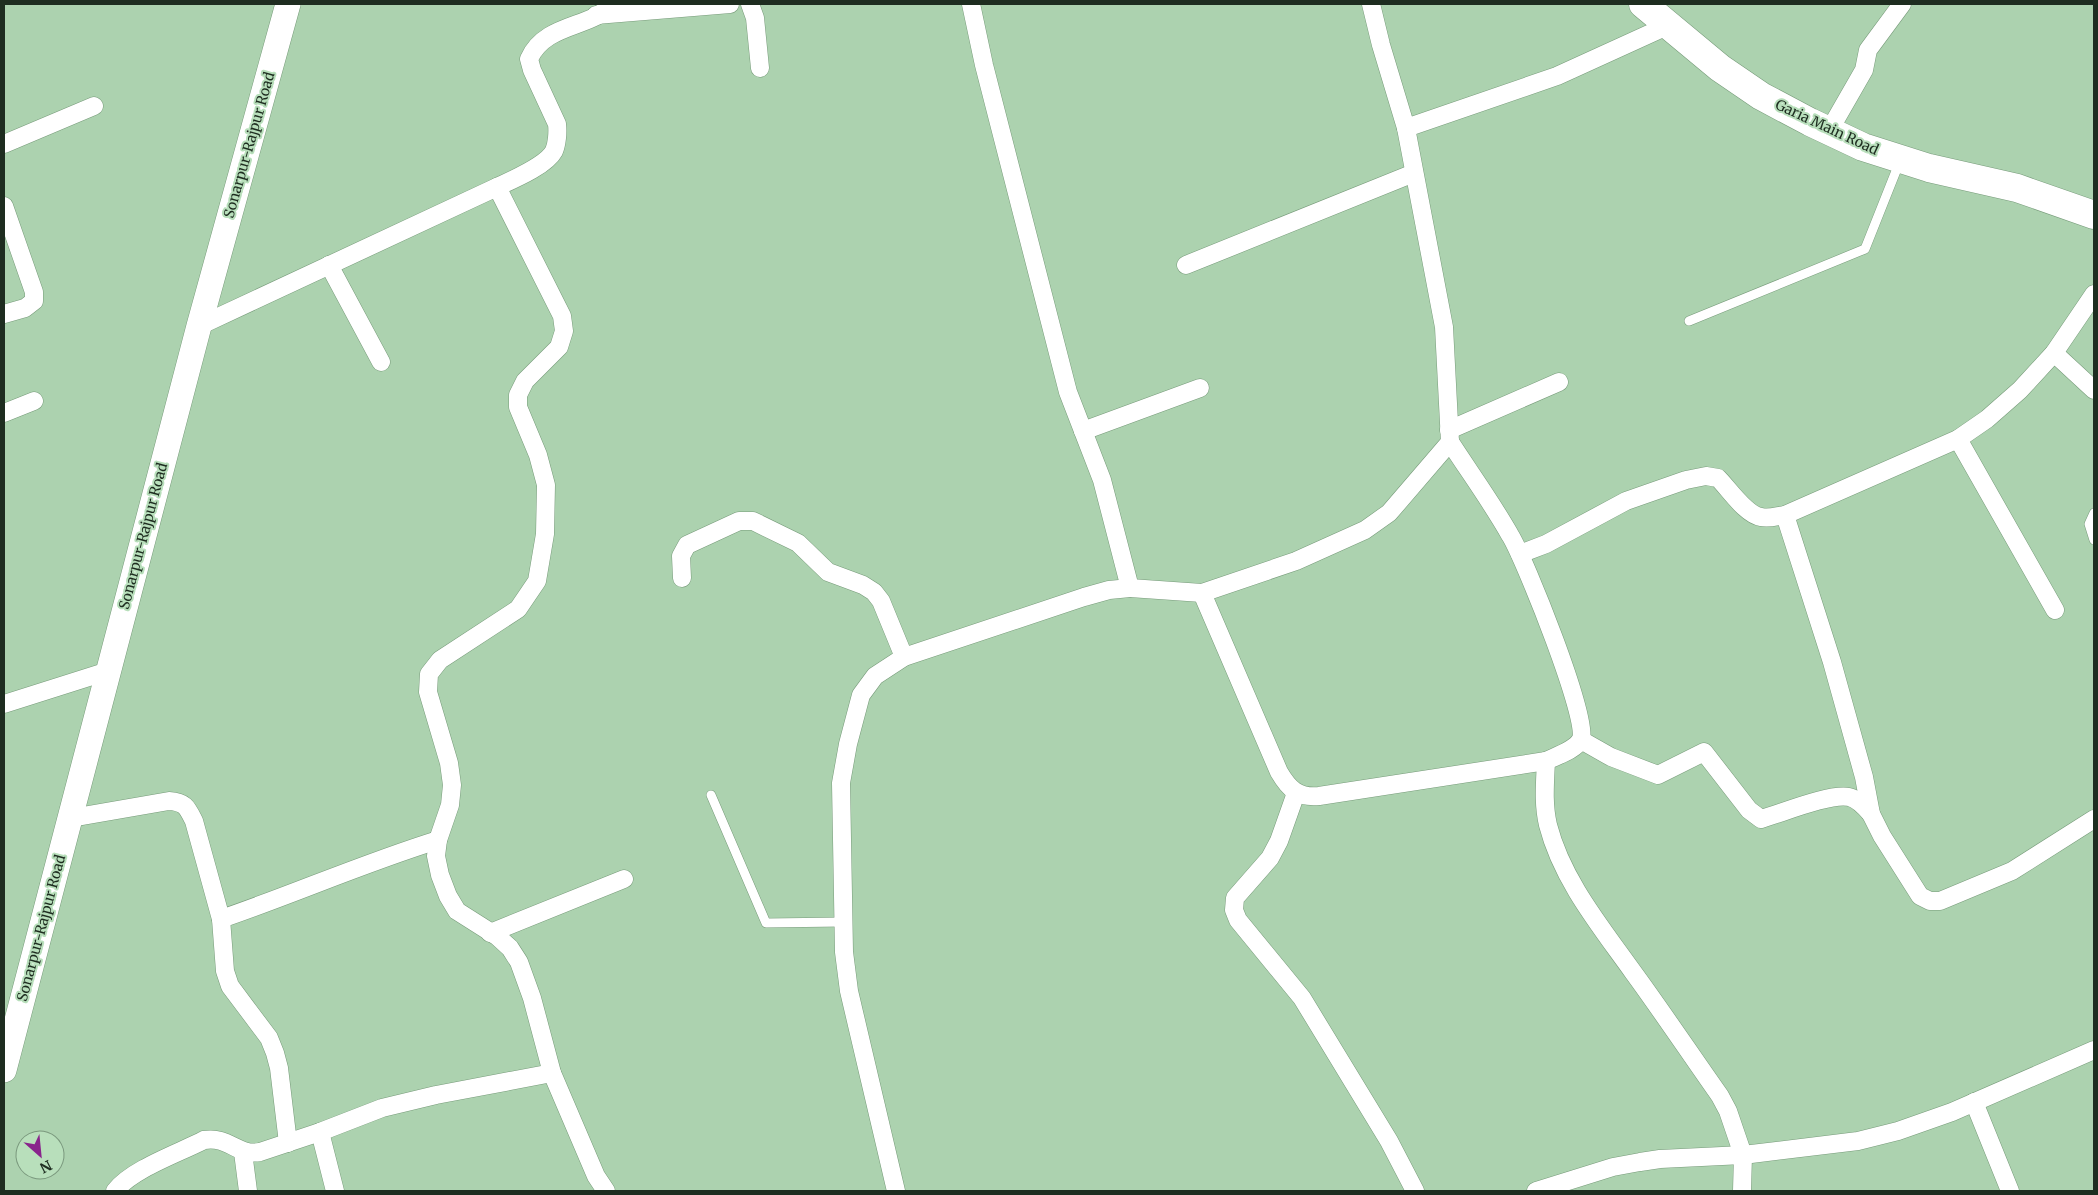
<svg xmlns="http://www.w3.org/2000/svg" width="2098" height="1195" font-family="Merriweather,serif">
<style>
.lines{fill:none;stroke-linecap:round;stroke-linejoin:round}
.service-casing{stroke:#779b7a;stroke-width:10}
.minor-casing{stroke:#779b7a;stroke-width:19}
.secondary-casing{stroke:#779b7a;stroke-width:26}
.primary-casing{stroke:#779b7a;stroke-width:29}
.service{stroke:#fff;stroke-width:9}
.minor{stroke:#fff;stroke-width:18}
.secondary{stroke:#fff;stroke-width:25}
.primary{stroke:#fff;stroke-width:28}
.labels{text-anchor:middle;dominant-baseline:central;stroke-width:4;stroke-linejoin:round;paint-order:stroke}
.street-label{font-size:14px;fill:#1e2d20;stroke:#b8dfbb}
</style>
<rect width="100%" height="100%" fill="#acd2af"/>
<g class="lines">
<defs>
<g id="service">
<path d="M 1689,321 L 1865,249 L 1900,161"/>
<path d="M 2094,513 L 2089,524 L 2094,540"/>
<path d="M 711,795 L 766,923 L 843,922"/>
</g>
<g id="minor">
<path d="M 750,4 L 755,18 L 760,68"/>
<path d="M 971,4 L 984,65 L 1068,392 L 1102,480 L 1130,588 L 1202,593 L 1296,561 L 1365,530 L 1389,513 L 1450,442 L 1444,327 L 1406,128 L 1381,45 L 1371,4"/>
<path d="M 596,15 L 730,4"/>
<path d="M 1406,128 L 1557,76 L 1669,25"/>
<path d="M 1829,131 L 1864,70 L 1868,50 L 1902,4"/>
<path d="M 4,144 L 94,106"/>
<path d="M 497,187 L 562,316 L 564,331 L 559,347 L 525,381 L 518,395 L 518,407 L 538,455 L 546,485 L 545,534 L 537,581 L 518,609 L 440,660 L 429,674 L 428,692 L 449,763 L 452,785 L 450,805 L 438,840 L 436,856 L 440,875 L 448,896 L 457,911 L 498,937 L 510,948 L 519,962 L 532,998 L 552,1073 L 596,1176 L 606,1191"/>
<path d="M 4,206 L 34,292 L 34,301 L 25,308 L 4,314"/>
<path d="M 329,265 L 381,362"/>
<path d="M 1186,265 L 1414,173"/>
<path d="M 199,326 L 497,187 C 512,180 546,166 554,151 C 557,144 558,132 557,124 L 532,70 L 529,59 C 545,22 595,28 611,4"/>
<path d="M 2054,353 L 2094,390"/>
<path d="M 4,413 L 34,401"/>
<path d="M 1449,430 L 1559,382"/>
<path d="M 1083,431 L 1200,388"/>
<path d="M 1958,439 L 2055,610"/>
<path d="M 1785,515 L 1832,662 L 1864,777 L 1871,814 L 1882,836 L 1920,896 L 1930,901 L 1940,901 L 2012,871 L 2094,819"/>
<path d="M 1520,554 L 1546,544 L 1626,501 L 1686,480 L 1706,476 L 1718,478 C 1729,489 1746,515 1761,517 C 1769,519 1777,516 1785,515 L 1958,439 L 1987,419 L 2020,390 L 2054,353 L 2094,294"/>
<path d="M 682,578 L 681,556 L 687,545 L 739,521 L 753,521 L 798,543 L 828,572 L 863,585 L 874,592 L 881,601 L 904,657"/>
<path d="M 1202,593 L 1279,772 C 1289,789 1298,798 1319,796 L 1546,761 C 1556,756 1576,750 1581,739 C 1590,722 1524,557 1510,535 C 1492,503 1470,473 1450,442"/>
<path d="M 4,704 L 108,671"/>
<path d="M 1581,740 L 1611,757 L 1658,775 L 1704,752 L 1749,810 L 1761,819 C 1782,813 1830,793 1849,797 C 1858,799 1865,807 1871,814"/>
<path d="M 1546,761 C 1545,783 1543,804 1548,825 C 1562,880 1601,927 1633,972 C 1663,1013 1691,1055 1720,1096 L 1728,1111 L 1743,1155 L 1742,1191"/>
<path d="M 1296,793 L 1279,841 L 1270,858 L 1235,898 L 1234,910 L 1238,920 L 1302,998 L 1389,1141 L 1415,1191"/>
<path d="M 71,818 L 169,801 C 185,802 187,807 194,821 L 221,919 L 225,971 L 230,986 L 269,1038 L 275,1053 L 279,1068 L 288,1143"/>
<path d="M 221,919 C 294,894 364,863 438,840"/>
<path d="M 490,933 L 624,879"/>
<path d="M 1974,1102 L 2010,1191"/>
<path d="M 320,1132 L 335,1191"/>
<path d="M 243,1152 L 248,1191"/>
<path d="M 115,1191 C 132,1169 179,1153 204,1140 C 230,1136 236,1156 260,1152 L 320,1132 L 382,1108 L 436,1095 L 552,1073"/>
<path d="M 896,1191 L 849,991 L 844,952 L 841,783 L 848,744 L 861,695 L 875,676 L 904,657 L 1084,597 L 1109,590 L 1130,588"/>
<path d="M 1536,1191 L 1613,1167 L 1640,1162 L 1660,1159 L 1743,1155 L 1858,1141 L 1898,1131 L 1952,1112 L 2094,1050"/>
</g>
<path id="secondary" d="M 4,1070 L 199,326 L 288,4"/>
<path id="primary" d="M 1643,4 L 1720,68 L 1761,96 L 1810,122 L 1863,147 L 1929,168 L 2017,188 L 2094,215"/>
</defs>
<use href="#service" class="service-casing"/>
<use href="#minor" class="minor-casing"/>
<use href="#secondary" class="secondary-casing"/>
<use href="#primary" class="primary-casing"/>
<use href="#service" class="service"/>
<use href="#minor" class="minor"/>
<use href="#secondary" class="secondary"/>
<use href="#primary" class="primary"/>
</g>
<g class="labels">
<g class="street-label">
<text transform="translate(1827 127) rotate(25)">Garia Main Road</text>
<text transform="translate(249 145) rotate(-74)">Sonarpur-Rajpur Road</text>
<text transform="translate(143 536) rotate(-75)">Sonarpur-Rajpur Road</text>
<text transform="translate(41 928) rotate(-75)">Sonarpur-Rajpur Road</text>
</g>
</g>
<rect width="2098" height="1195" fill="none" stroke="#1e2d20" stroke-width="10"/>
<g transform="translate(40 1155) rotate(153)"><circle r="24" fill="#b8dfbb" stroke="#7a987d"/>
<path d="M0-4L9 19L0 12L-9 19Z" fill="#89248c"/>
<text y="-8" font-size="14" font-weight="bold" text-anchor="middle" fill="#1e2d20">N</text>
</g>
</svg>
